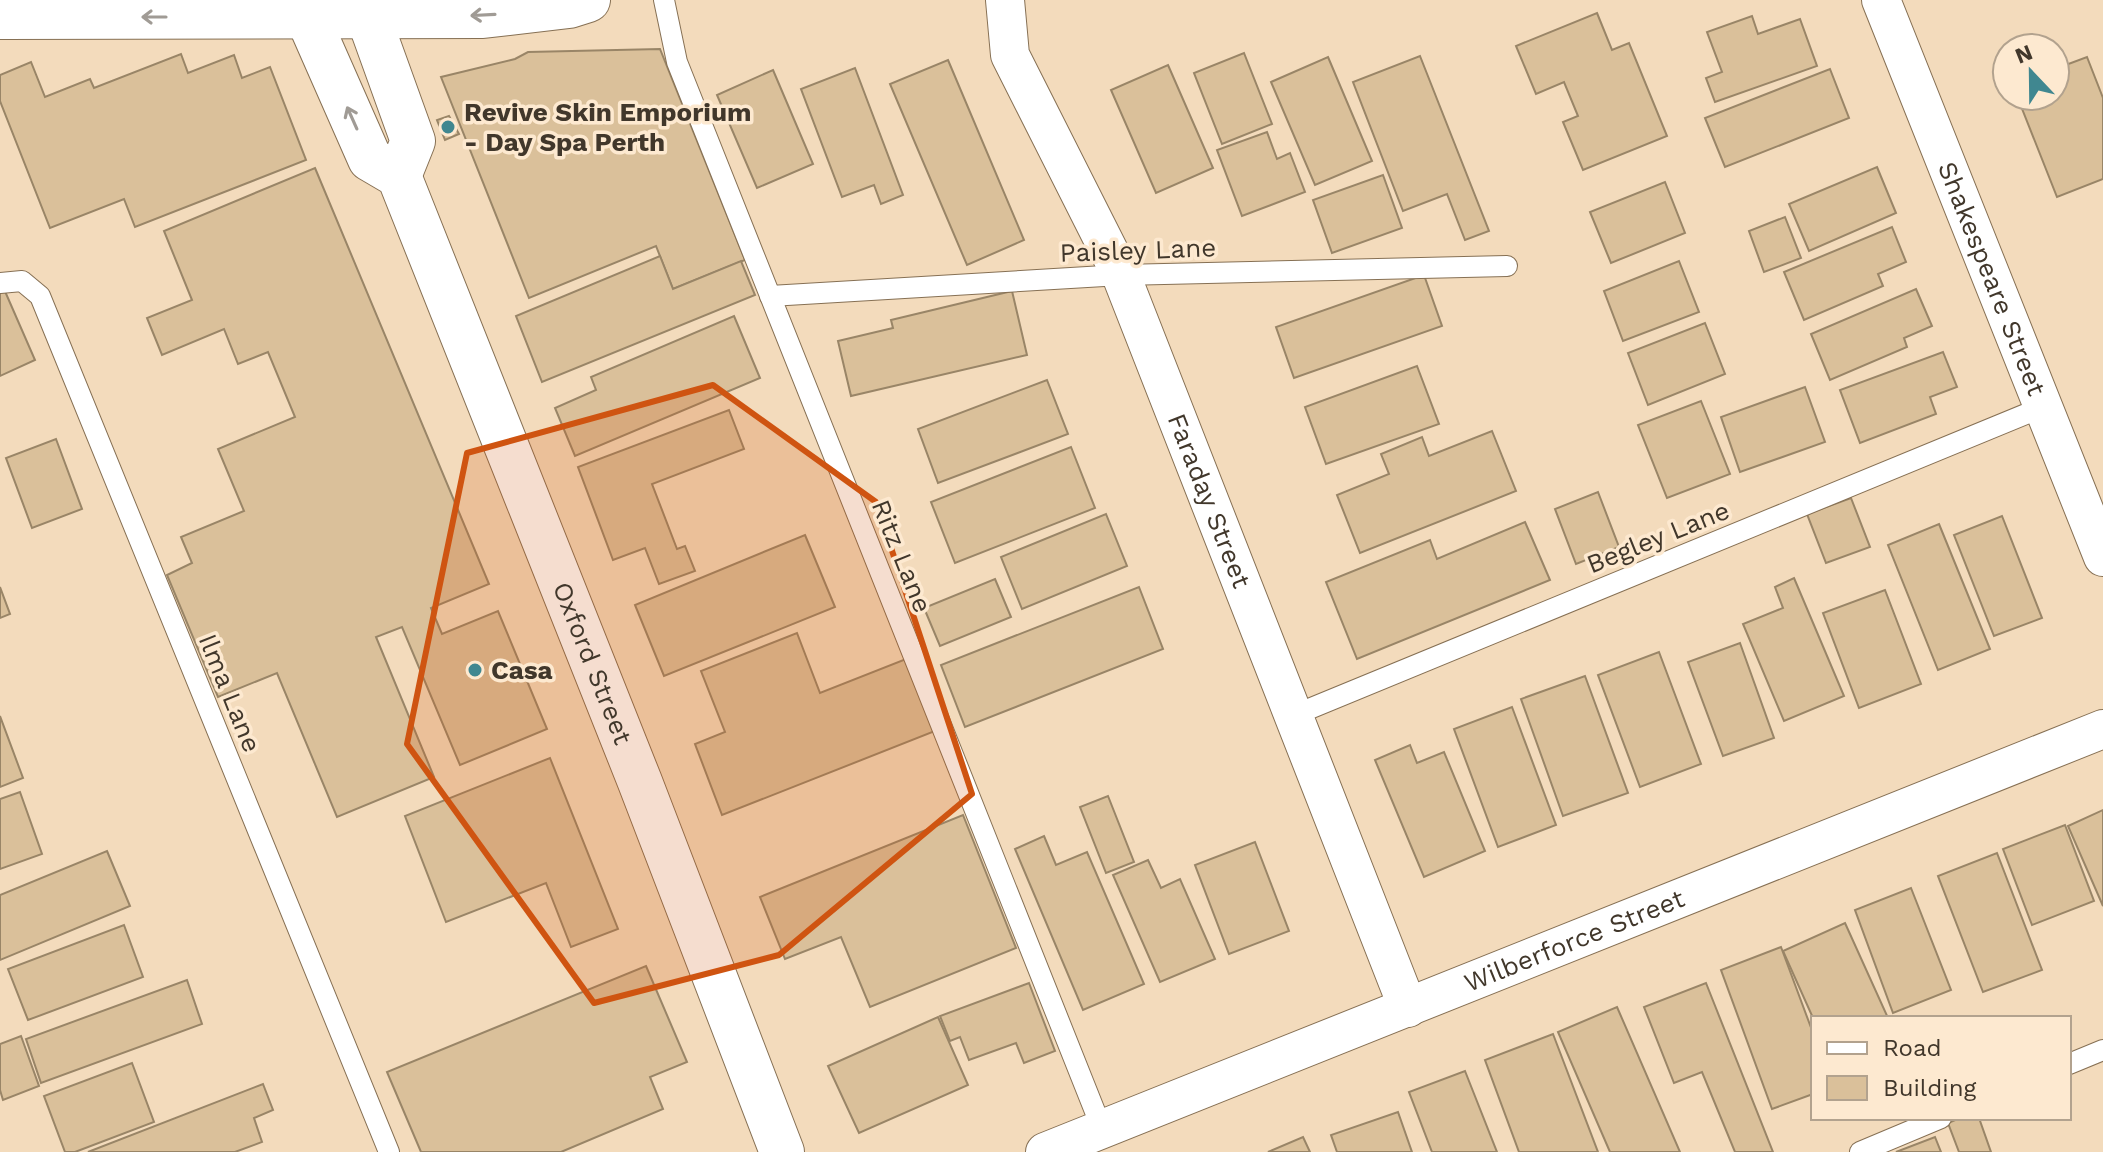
<svg xmlns="http://www.w3.org/2000/svg" width="2103" height="1152" font-family="'Work Sans',sans-serif">
<style>
.building{fill:#dac09a;stroke:#998567;stroke-width:2}
.lines{fill:none;stroke-linecap:round;stroke-linejoin:round}
.lane-casing{stroke:#867054;stroke-width:22}
.street-casing{stroke:#867054;stroke-width:40}
.primary-casing{stroke:#867054;stroke-width:46}
.lane{stroke:#fff;stroke-width:20}
.street{stroke:#fff;stroke-width:38}
.primary{stroke:#fff;stroke-width:44}
.oneway{stroke:#a09b95}
.marked{fill:#cf5411;fill-opacity:0.2;stroke:#cf5411;stroke-width:6;stroke-linejoin:round}
.poi-dot{fill:#408790;stroke:#fde9d0;stroke-width:3}
.labels{text-anchor:middle;dominant-baseline:central;stroke-width:7;stroke-linejoin:round;paint-order:stroke}
.poi-label{font-size:26px;font-weight:bold;fill:#41372b;stroke:#fde9d0;text-anchor:start}
.street-label{font-size:26px;fill:#41372b;stroke:#fde9d0}
</style>
<rect width="100%" height="100%" fill="#f3dbbc"/>
<g class="building">
<path d="M 1597,13 L 1612,50 L 1629,43 L 1667,136 L 1583,170 L 1563,122 L 1578,116 L 1564,82 L 1536,94 L 1516,46 Z"/>
<path d="M 1752,16 L 1758,34 L 1800,19 L 1817,66 L 1715,102 L 1706,78 L 1722,72 L 1707,32 Z"/>
<path d="M 660,49 L 745,260 L 673,289 L 656,246 L 529,298 L 441,77 L 515,59 L 528,52 Z"/>
<path d="M 1244,53 L 1272,124 L 1222,144 L 1194,73 Z"/>
<path d="M 181,54 L 188,73 L 234,55 L 242,78 L 270,67 L 306,160 L 135,227 L 124,199 L 50,228 L 0,101 L 0,75 L 31,62 L 45,97 L 90,79 L 94,88 Z"/>
<path d="M 1420,56 L 1489,231 L 1465,240 L 1447,194 L 1403,211 L 1353,82 Z"/>
<path d="M 1328,57 L 1372,161 L 1315,185 L 1271,82 Z"/>
<path d="M 2087,57 L 2103,98 L 2103,179 L 2057,197 L 2017,96 L 2055,96 L 2055,69 Z"/>
<path d="M 948,60 L 1024,240 L 967,265 L 890,84 Z"/>
<path d="M 1168,65 L 1213,168 L 1156,193 L 1111,90 Z"/>
<path d="M 855,68 L 903,195 L 881,204 L 874,185 L 842,197 L 801,89 Z"/>
<path d="M 1830,69 L 1849,118 L 1725,167 L 1705,118 Z"/>
<path d="M 773,70 L 813,164 L 757,188 L 717,95 Z"/>
<path d="M 449,116 L 459,134 L 445,140 L 437,120 Z"/>
<path d="M 1267,132 L 1277,159 L 1290,153 L 1305,192 L 1242,216 L 1217,150 Z"/>
<path d="M 1877,167 L 1896,213 L 1809,251 L 1789,204 Z"/>
<path d="M 315,168 L 489,584 L 431,608 L 442,634 L 498,611 L 547,729 L 460,765 L 402,627 L 376,637 L 434,777 L 337,817 L 277,673 L 218,697 L 167,575 L 192,563 L 181,537 L 244,511 L 218,449 L 295,417 L 268,352 L 238,364 L 224,329 L 162,355 L 147,318 L 192,300 L 164,231 Z"/>
<path d="M 1383,175 L 1402,228 L 1332,253 L 1313,200 Z"/>
<path d="M 1665,182 L 1685,233 L 1611,263 L 1590,212 Z"/>
<path d="M 1785,217 L 1801,258 L 1764,272 L 1749,231 Z"/>
<path d="M 1892,227 L 1906,262 L 1878,274 L 1883,286 L 1804,320 L 1784,272 Z"/>
<path d="M 660,256 L 673,289 L 741,261 L 755,295 L 542,382 L 516,316 Z"/>
<path d="M 1679,261 L 1699,312 L 1623,341 L 1604,291 Z"/>
<path d="M 1424,275 L 1442,326 L 1294,378 L 1276,327 Z"/>
<path d="M 4,289 L 35,360 L 0,376 L 0,291 Z"/>
<path d="M 1916,289 L 1932,326 L 1904,338 L 1907,347 L 1830,380 L 1811,334 Z"/>
<path d="M 1012,291 L 1027,355 L 851,396 L 838,341 L 893,328 L 891,320 Z"/>
<path d="M 734,316 L 760,378 L 575,456 L 555,408 L 596,390 L 591,377 Z"/>
<path d="M 1705,323 L 1725,374 L 1648,405 L 1628,353 Z"/>
<path d="M 1943,352 L 1957,387 L 1930,397 L 1936,414 L 1860,443 L 1840,390 Z"/>
<path d="M 1417,366 L 1439,424 L 1326,464 L 1305,407 Z"/>
<path d="M 1047,380 L 1068,434 L 938,483 L 918,429 Z"/>
<path d="M 1805,387 L 1825,442 L 1740,472 L 1721,417 Z"/>
<path d="M 1701,401 L 1730,474 L 1667,498 L 1638,425 Z"/>
<path d="M 729,410 L 744,449 L 652,484 L 677,549 L 685,546 L 695,571 L 659,584 L 645,548 L 613,560 L 578,467 Z"/>
<path d="M 1492,431 L 1516,491 L 1360,553 L 1337,495 L 1389,474 L 1381,454 L 1422,437 L 1429,456 Z"/>
<path d="M 56,439 L 82,509 L 32,528 L 6,458 Z"/>
<path d="M 1071,447 L 1095,508 L 955,563 L 931,502 Z"/>
<path d="M 1598,492 L 1619,547 L 1576,564 L 1555,509 Z"/>
<path d="M 1851,498 L 1870,547 L 1826,563 L 1807,514 Z"/>
<path d="M 1106,514 L 1127,566 L 1022,609 L 1001,557 Z"/>
<path d="M 2002,516 L 2042,618 L 1994,636 L 1954,535 Z"/>
<path d="M 1525,522 L 1550,580 L 1357,659 L 1326,582 L 1430,540 L 1437,559 Z"/>
<path d="M 1939,524 L 1990,649 L 1938,670 L 1888,545 Z"/>
<path d="M 805,535 L 835,607 L 664,676 L 635,605 Z"/>
<path d="M 1794,578 L 1844,696 L 1784,721 L 1743,624 L 1783,608 L 1775,587 Z"/>
<path d="M 995,579 L 1011,617 L 940,646 L 924,608 Z"/>
<path d="M 0,587 L 10,614 L 0,618 Z"/>
<path d="M 1139,587 L 1163,649 L 965,727 L 941,665 Z"/>
<path d="M 1885,590 L 1921,684 L 1859,708 L 1823,613 Z"/>
<path d="M 797,633 L 820,693 L 906,659 L 935,731 L 722,815 L 695,744 L 725,732 L 701,671 Z"/>
<path d="M 1740,643 L 1774,738 L 1723,756 L 1688,662 Z"/>
<path d="M 1659,652 L 1701,764 L 1640,787 L 1598,675 Z"/>
<path d="M 1585,676 L 1628,793 L 1563,816 L 1521,699 Z"/>
<path d="M 1512,707 L 1556,825 L 1498,847 L 1454,729 Z"/>
<path d="M 0,716 L 23,778 L 0,787 Z"/>
<path d="M 1410,745 L 1417,763 L 1444,752 L 1485,851 L 1424,877 L 1375,760 Z"/>
<path d="M 550,758 L 618,929 L 571,947 L 546,883 L 446,922 L 405,816 Z"/>
<path d="M 20,792 L 42,854 L 0,869 L 0,799 Z"/>
<path d="M 1108,796 L 1134,862 L 1106,873 L 1080,807 Z"/>
<path d="M 2103,810 L 2103,906 L 2068,826 Z"/>
<path d="M 963,815 L 1016,948 L 870,1007 L 841,937 L 785,959 L 760,897 Z"/>
<path d="M 2065,825 L 2094,901 L 2032,925 L 2003,849 Z"/>
<path d="M 1044,836 L 1056,865 L 1087,852 L 1144,984 L 1083,1010 L 1015,849 Z"/>
<path d="M 1255,842 L 1289,931 L 1229,954 L 1195,865 Z"/>
<path d="M 107,851 L 130,906 L 0,960 L 0,895 Z"/>
<path d="M 1997,853 L 2042,970 L 1983,992 L 1938,876 Z"/>
<path d="M 1148,860 L 1161,888 L 1180,879 L 1215,959 L 1160,982 L 1113,875 Z"/>
<path d="M 1911,888 L 1951,990 L 1893,1013 L 1855,910 Z"/>
<path d="M 1845,923 L 1888,1018 L 1813,1018 L 1783,951 Z"/>
<path d="M 124,925 L 143,977 L 28,1020 L 8,969 Z"/>
<path d="M 1781,947 L 1813,1033 L 1813,1094 L 1772,1109 L 1721,970 Z"/>
<path d="M 646,966 L 687,1062 L 650,1077 L 663,1109 L 561,1152 L 421,1152 L 387,1072 Z"/>
<path d="M 187,980 L 202,1024 L 41,1083 L 26,1039 Z"/>
<path d="M 1029,983 L 1055,1051 L 1024,1063 L 1016,1043 L 969,1060 L 960,1037 L 950,1041 L 940,1016 Z"/>
<path d="M 1706,983 L 1773,1152 L 1735,1152 L 1702,1072 L 1674,1083 L 1644,1007 Z"/>
<path d="M 1617,1007 L 1680,1152 L 1610,1152 L 1558,1032 Z"/>
<path d="M 938,1017 L 968,1085 L 859,1133 L 828,1066 Z"/>
<path d="M 1553,1034 L 1598,1152 L 1519,1152 L 1485,1060 Z"/>
<path d="M 21,1036 L 39,1086 L 3,1100 L 0,1090 L 0,1044 Z"/>
<path d="M 132,1063 L 154,1122 L 75,1152 L 65,1152 L 44,1096 Z"/>
<path d="M 1465,1071 L 1497,1152 L 1432,1152 L 1409,1092 Z"/>
<path d="M 263,1084 L 273,1110 L 254,1118 L 262,1142 L 235,1152 L 88,1152 Z"/>
<path d="M 1398,1112 L 1412,1152 L 1337,1152 L 1331,1135 Z"/>
<path d="M 1960,1118 L 1979,1118 L 1991,1152 L 1959,1152 L 1948,1123 Z"/>
<path d="M 1303,1137 L 1310,1152 L 1268,1152 Z"/>
<path d="M 1935,1137 L 1941,1152 L 1896,1152 Z"/>
</g>
<g class="lines">
<defs>
<g id="lane">
<path d="M 664,0 L 677,62 L 1102,1129"/>
<path d="M 0,283 L 22,281 L 40,296 L 389,1152"/>
<path d="M 770,296 L 1121,275 L 1507,266"/>
<path d="M 1292,716 L 2043,407"/>
<path d="M 2069,1064 L 2103,1050"/>
<path d="M 1860,1152 L 1941,1118"/>
</g>
<g id="street">
<path id="s1" d="M 1005,0 L 1010,55 L 1121,275 L 1408,1008"/>
<path id="s2" d="M 1881,0 L 2103,557"/>
<path id="s3" d="M 1045,1152 L 2103,729"/>
</g>
<g id="primary">
<path id="s4" d="M 307,0 L 307,16 L 370,159 L 399,176 L 640,782 L 782,1152"/>
<path d="M 368,0 L 368,16 L 413,141 L 399,176"/>
<path d="M 0,17 L 483,16 L 569,6 L 588,0"/>
</g>
</defs>
<use href="#lane" class="lane-casing"/>
<use href="#street" class="street-casing"/>
<use href="#primary" class="primary-casing"/>
<use href="#lane" class="lane"/>
<use href="#street" class="street"/>
<use href="#primary" class="primary"/>
</g>
<defs><path id="oneway-shaft" d="M-6 0H5M1.5-3L5.5 0L1.5 3" fill="none" stroke-width="1.6" stroke-linecap="round" stroke-linejoin="round" transform="scale(2)"/></defs>
<g class="oneway">
<use href="#oneway-shaft" transform="translate(483 15) rotate(177)"/>
<use href="#oneway-shaft" transform="translate(154 17) rotate(180)"/>
<use href="#oneway-shaft" transform="translate(352 118) rotate(-114)"/>
</g>
<path class="marked" d="M 713,385 L 876,502 L 972,794 L 779,955 L 594,1003 L 407,744 L 467,453 Z"/>
<g class="poi-dot">
<circle cx="448" cy="127" r="8"/>
<circle cx="475" cy="670" r="8"/>
</g>
<g class="labels">
<g class="poi-label">
<text x="464" y="112">Revive Skin Emporium<tspan x="464" dy="30">- Day Spa Perth</tspan></text>
<text x="491" y="670">Casa</text>
</g>
<g class="street-label">
<text transform="translate(1138 250) rotate(-2)">Paisley Lane</text>
<text stroke="none"><textPath href="#s2" startOffset="300">Shakespeare Street</textPath></text>
<text stroke="none"><textPath href="#s1" startOffset="544">Faraday Street</textPath></text>
<text transform="translate(1658 537) rotate(-22)">Begley Lane</text>
<text transform="translate(902 556) rotate(68)">Ritz Lane</text>
<text stroke="none"><textPath href="#s4" startOffset="730">Oxford Street</textPath></text>
<text transform="translate(230 693) rotate(68)">Ilma Lane</text>
<text stroke="none"><textPath href="#s3" startOffset="570">Wilberforce Street</textPath></text>
</g>
</g>
<rect x="1811" y="1016" width="260" height="104" fill="#fde9d0" stroke="#b2a28e" stroke-width="2"/>
<rect x="1827" y="1042" width="40" height="12" fill="#ffffff" stroke="#b2a28e" stroke-width="2"/>
<text x="1883" y="1056" font-size="24" fill="#41372b">Road</text>
<rect x="1827" y="1076" width="40" height="24" fill="#dac09a" stroke="#b2a28e" stroke-width="2"/>
<text x="1883" y="1096" font-size="24" fill="#41372b">Building</text>
<g transform="translate(2031 72) rotate(338)"><circle r="38" fill="#fde9d0" stroke="#b2a28e" stroke-width="2"/>
<path d="M0-6L14 30L0 20L-14 30Z" fill="#408790"/>
<text y="-12" font-size="22" font-weight="bold" text-anchor="middle" fill="#41372b">N</text>
</g>
</svg>
